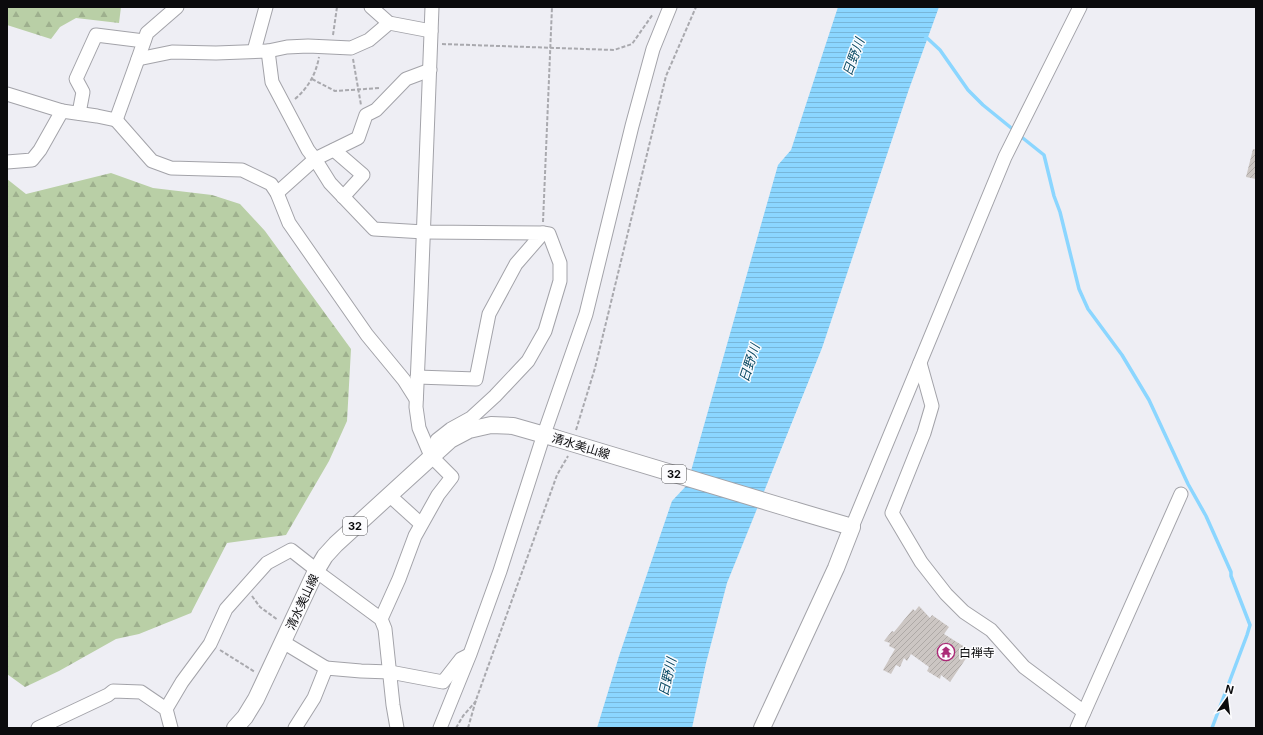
<svg xmlns="http://www.w3.org/2000/svg" width="1263" height="735" font-family="Inter,'Noto Sans JP',sans-serif">
<style>
.forest{fill:url(#forest-firs)}
.water{fill:url(#water-rules)}
.lines{fill:none;stroke-linecap:round;stroke-linejoin:round}
.stream{stroke:#8bd6ff;stroke-width:3.5}
.building{fill:url(#building-hatch)}
.minor-casing{stroke:#a3a3a9;stroke-width:15}
.major-casing{stroke:#a3a3a9;stroke-width:18}
.path{stroke:#a9a9ae;stroke-width:2;stroke-dasharray:4 2;stroke-linecap:butt}
.minor{stroke:#fff;stroke-width:13}
.major{stroke:#fff;stroke-width:16}
.major-bridge-casing{stroke:#a3a3a9;stroke-width:18;stroke-linecap:butt}
.major-bridge{stroke:#fff;stroke-width:16}
.labels{text-anchor:middle;dominant-baseline:central;stroke-width:3;stroke-linejoin:round;paint-order:stroke}
.shield{fill:#fcfcfe;stroke:#535355;stroke-width:1}
.shield-label{font-size:11px;font-weight:bold;fill:#0b0b0d}
.street-label{font-size:12px;fill:#0b0b0d;stroke:#fcfcfe}
.poi-label{font-size:12px;fill:#0b0b0d;stroke:#fcfcfe;text-anchor:start}
.water-label{font-size:13px;font-style:italic;fill:#0a4a64;stroke:#fcfcfe}
</style>
<defs>
<pattern id="forest-firs" width="22" height="20" patternUnits="userSpaceOnUse"><rect width="22" height="20" fill="#b9cfa6"/><path d="M5 1l3.5 6h-7zM16 11l3.5 6h-7z" fill="#9eb08e"/></pattern>
<pattern id="water-rules" width="6" height="5" patternUnits="userSpaceOnUse"><rect width="6" height="5" fill="#8bd6ff"/><path d="M0 2.5h6" fill="none" stroke="#77b6d9"/></pattern>
<pattern id="building-hatch" width="6" height="6" patternUnits="userSpaceOnUse"><rect width="6" height="6" fill="#ccc6c3"/><path d="M-1 1l2-2M0 6l6-6M5 7l2-2" fill="none" stroke="#aea9a6"/></pattern>
</defs>
<rect width="100%" height="100%" fill="#eeeef4"/>
<g class="forest">
<path d="M 7,7 L 121,7 L 119,23 L 76,18 L 60,27 L 51,39 L 7,25 Z"/>
<path d="M 111,173 L 153,188 L 212,195 L 240,204 L 265,231 L 351,349 L 347,421 L 329,461 L 286,535 L 227,543 L 191,613 L 139,634 L 116,639 L 59,671 L 25,687 L 7,674 L 7,179 L 26,194 Z"/>
</g>
<path class="water" d="M 838,7 L 939,7 L 909,89 L 822,348 L 727,583 L 706,663 L 692,728 L 597,728 L 619,656 L 672,501 L 687,485 L 778,165 L 791,150 Z"/>
<g class="lines">
<g class="stream">
<path d="M 925,36 L 940,50 L 968,90 L 983,105 L 1015,131"/>
<path d="M 1019,135 L 1044,155 L 1054,196 L 1060,212 L 1079,289 L 1088,309 L 1122,355 L 1149,400 L 1188,484 L 1206,516 L 1231,572 L 1231,576 L 1250,625 L 1247,635 L 1212,728"/>
</g>
</g>
<g class="building">
<path d="M 1253,149 L 1256,150 L 1256,179 L 1246,177 Z"/>
<path d="M 919,606 L 930,618 L 932,615 L 949,627 L 944,634 L 971,651 L 950,682 L 941,675 L 940,679 L 927,671 L 929,667 L 911,654 L 907,661 L 904,658 L 900,667 L 896,665 L 891,674 L 883,670 L 895,649 L 889,646 L 890,643 L 884,641 L 892,631 L 894,632 L 913,609 L 915,611 Z"/>
</g>
<g class="lines">
<defs>
<g id="minor">
<path d="M 371,7 L 389,23 L 431,31"/>
<path d="M 254,51 L 266,7"/>
<path d="M 268,51 L 287,47 L 308,46 L 351,48 L 369,40 L 389,23"/>
<path d="M 138,59 L 172,52 L 216,53 L 268,51 L 272,82 L 308,150 L 315,159 L 358,138 L 366,115 L 376,110 L 406,79 L 430,70"/>
<path d="M 7,94 L 62,111"/>
<path d="M 79,113 L 83,92 L 76,79 L 96,35 L 144,41"/>
<path d="M 116,120 L 152,161 L 171,168 L 242,170 L 271,184 L 277,193 L 289,223 L 367,335 L 404,380 L 416,399"/>
<path d="M 334,150 L 363,175 L 343,197"/>
<path d="M 7,162 L 32,160 L 40,150 L 62,111 L 97,116 L 116,120 L 138,59 L 147,33 L 177,7"/>
<path d="M 277,193 L 315,159 L 330,183 L 374,229 L 424,232 L 543,233 L 516,264 L 489,314 L 476,379 L 417,377"/>
<path d="M 920,363 L 932,406 L 924,433 L 892,513 L 921,562 L 946,594 L 964,612 L 991,630 L 1024,667 L 1084,712"/>
<path d="M 431,456 L 437,440 L 451,429 L 471,418 L 495,396 L 528,361 L 545,331 L 560,281 L 560,263 L 549,234 L 543,233"/>
<path d="M 389,495 L 421,524"/>
<path d="M 852,527 L 1005,157 L 1080,7"/>
<path d="M 316,571 L 381,619 L 385,629 L 393,705 L 397,728"/>
<path d="M 381,619 L 399,579 L 415,536 L 438,495 L 452,477 L 431,456 L 419,428 L 416,407 L 421,294 L 432,7"/>
<path d="M 283,642 L 326,668"/>
<path d="M 166,709 L 182,682 L 210,644 L 226,609 L 267,563 L 291,550 L 314,568"/>
<path d="M 38,728 L 108,695 L 113,691 L 141,692 L 166,709 L 171,728"/>
<path d="M 295,728 L 314,698 L 326,668 L 361,671 L 390,672 L 443,682 L 461,659 L 467,656"/>
<path d="M 440,728 L 470,654 L 500,571 L 544,434 L 586,314 L 632,126 L 653,49 L 670,7"/>
<path d="M 1077,728 L 1181,494"/>
</g>
<g id="major">
<path d="M 235,728 L 245,717 L 256,699 L 316,571 L 325,556 L 336,544 L 450,440 L 469,430 L 491,425 L 513,426 L 555,438"/>
<path d="M 762,728 L 836,568 L 852,527 L 794,510"/>
</g>
</defs>
<use href="#minor" class="minor-casing"/>
<use href="#major" class="major-casing"/>
<g class="path">
<path d="M 333,35 L 337,7"/>
<path d="M 442,44 L 614,50 L 632,44 L 653,14"/>
<path d="M 353,59 L 361,105"/>
<path d="M 312,79 L 335,91 L 380,88"/>
<path d="M 295,99 C 308,88 316,74 319,57"/>
<path d="M 543,222 L 552,7"/>
<path d="M 576,430 L 595,368 L 666,76 L 696,7"/>
<path d="M 252,596 L 260,607 L 278,620"/>
<path d="M 220,650 L 255,672"/>
<path d="M 456,728 L 463,716 L 476,701"/>
<path d="M 468,728 L 476,700 L 557,475 L 568,456"/>
</g>
<use href="#minor" class="minor"/>
<use href="#major" class="major"/>
<defs>
<path id="major-bridge" d="M 555,438 L 794,510"/>
</defs>
<use href="#major-bridge" class="major-bridge-casing"/>
<use href="#major-bridge" class="major-bridge"/>
</g>
<defs>
<symbol id="temple-ring" viewBox="-11 -11 22 22"><circle r="9.5" fill="#fcfcfe" stroke="#ab2a77" stroke-width="1.5"/><path d="M0-6L5-2H3V0L6.5 2.5H4V6H1.5V3h-3V6H-4V2.5H-6.5L-3 0V-2H-5Z" fill="#ab2a77"/></symbol>
</defs>
<g fill-rule="evenodd">
<use href="#temple-ring" x="936" y="642" width="20" height="20"/>
</g>
<g class="labels">
<g class="shield">
<rect x="662" y="465" width="24" height="18" rx="3"/>
<rect x="343" y="517" width="24" height="18" rx="3"/>
</g>
<g class="shield-label">
<text x="674" y="474">32</text>
<text x="355" y="526">32</text>
</g>
<g class="street-label">
<text transform="translate(581 446) rotate(17)">清水美山線</text>
<text transform="translate(302 602) rotate(-65)">清水美山線</text>
</g>
<g class="poi-label">
<text x="959" y="652">白禅寺</text>
</g>
<g class="water-label">
<text transform="translate(853 57) rotate(-70)">日野川</text>
<text transform="translate(749 363) rotate(-72)">日野川</text>
<text transform="translate(667 677) rotate(-77)">日野川</text>
</g>
</g>
<rect width="1263" height="735" fill="none" stroke="#0b0b0d" stroke-width="16"/>
<g transform="translate(1227 699) rotate(14)" stroke="#fcfcfe" stroke-width="3" paint-order="stroke">
<path d="M0-3L7 15L0 10L-7 15Z" fill="#0b0b0d"/>
<text y="-6" font-size="11" font-weight="bold" text-anchor="middle" fill="#0b0b0d">N</text>
</g>
</svg>
